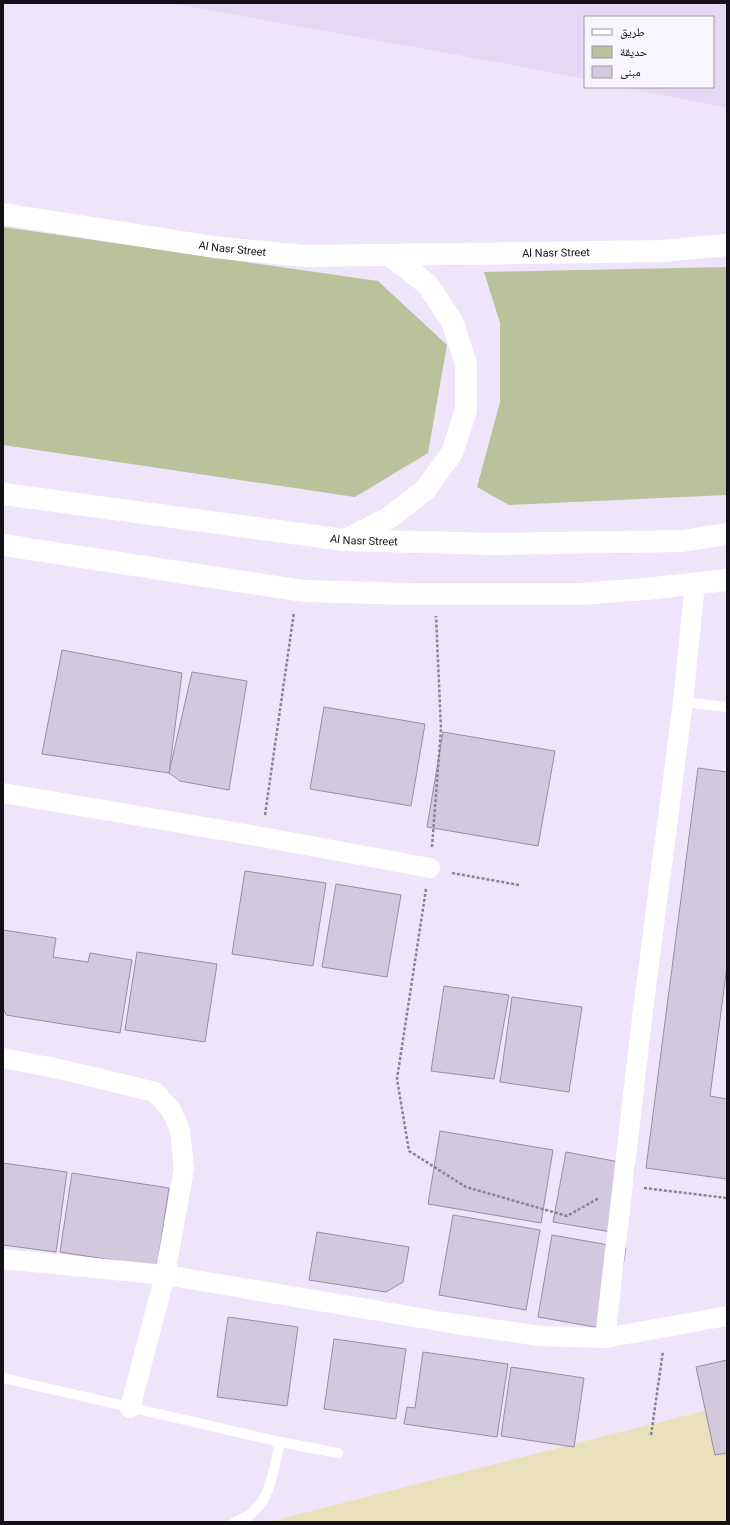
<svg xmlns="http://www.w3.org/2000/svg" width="730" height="1525" font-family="Roboto,'Noto Naskh Arabic',sans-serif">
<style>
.built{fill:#e4d8f4}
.green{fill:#b9c29b}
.sand{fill:#eae0bb}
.building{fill:#d2c9df;stroke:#968ea3}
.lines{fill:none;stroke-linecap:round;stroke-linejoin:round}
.path{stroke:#8a8393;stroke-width:2.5;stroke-dasharray:3 2;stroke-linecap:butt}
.lane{stroke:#fff;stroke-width:10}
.street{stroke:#fff;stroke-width:20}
.secondary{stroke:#fff;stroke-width:22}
.primary{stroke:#fff;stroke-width:22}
.labels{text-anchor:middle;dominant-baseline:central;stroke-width:4;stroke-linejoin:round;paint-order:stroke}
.street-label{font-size:11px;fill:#141018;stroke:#f8f5fe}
</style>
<rect width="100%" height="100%" fill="#eee5fb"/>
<path class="built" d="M 170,3 L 727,3 L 727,108 L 622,87 L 713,87 L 713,17 L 585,17 L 585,79 L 502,63 Z"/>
<g class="green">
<path d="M 3,227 L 378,281 L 447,345 L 428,453 L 355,497 L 3,445 Z"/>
<path d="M 727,267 L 727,495 L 509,505 L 477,487 L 500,402 L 500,323 L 484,272 Z"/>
</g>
<path class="sand" d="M 727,1405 L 727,1522 L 268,1522 Z"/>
<g class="building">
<path d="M 62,650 L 182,673 L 169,773 L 42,754 Z"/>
<path d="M 192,672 L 247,681 L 229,790 L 180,781 L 169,773 Z"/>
<path d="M 324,707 L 425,724 L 411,806 L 310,789 Z"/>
<path d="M 443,732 L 555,751 L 538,846 L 427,827 Z"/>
<path d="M 698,768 L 727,772 L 727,966 L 710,1096 L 727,1099 L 727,1179 L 646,1168 Z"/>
<path d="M 245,871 L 326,883 L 313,966 L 232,954 Z"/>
<path d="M 336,884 L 401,895 L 387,977 L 322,967 Z"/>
<path d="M 3,930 L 56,938 L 53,957 L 88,962 L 90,953 L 132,960 L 120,1033 L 6,1015 L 3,1007 Z"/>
<path d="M 137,952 L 217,964 L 205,1042 L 125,1030 Z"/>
<path d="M 444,986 L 509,995 L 494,1079 L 431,1071 Z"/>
<path d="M 512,997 L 582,1007 L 569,1092 L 500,1082 Z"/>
<path d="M 440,1131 L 553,1150 L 541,1223 L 428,1204 Z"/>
<path d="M 566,1152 L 635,1165 L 623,1234 L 553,1222 Z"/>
<path d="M 3,1163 L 67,1172 L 56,1252 L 3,1245 Z"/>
<path d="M 72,1173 L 169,1188 L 157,1267 L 60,1252 Z"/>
<path d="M 453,1215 L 540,1230 L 526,1310 L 439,1295 Z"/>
<path d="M 317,1232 L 409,1247 L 403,1282 L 386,1292 L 309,1280 Z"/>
<path d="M 552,1235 L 626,1248 L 612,1330 L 538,1317 Z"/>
<path d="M 228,1317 L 298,1327 L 287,1406 L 217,1397 Z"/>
<path d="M 334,1339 L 406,1349 L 396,1419 L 324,1409 Z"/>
<path d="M 423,1352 L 508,1364 L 497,1437 L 404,1424 L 407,1407 L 415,1408 Z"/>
<path d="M 727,1360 L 727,1453 L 715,1455 L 696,1367 Z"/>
<path d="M 511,1367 L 584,1378 L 574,1447 L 501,1436 Z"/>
</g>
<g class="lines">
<g class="path">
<path d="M 265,815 L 294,612"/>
<path d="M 432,847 L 441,729 L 436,616"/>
<path d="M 452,873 L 519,885"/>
<path d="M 426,889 L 397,1079 L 409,1151 L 466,1187 L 567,1216 L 599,1198"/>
<path d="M 644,1188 L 727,1198"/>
<path d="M 651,1435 L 663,1351"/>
</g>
<g class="lane">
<path d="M 683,702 L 727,707"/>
<path d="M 3,1378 L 280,1442 L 338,1453"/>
<path d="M 235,1522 C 241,1519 247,1517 252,1513 C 272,1496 274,1466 280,1442"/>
</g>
<g class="street">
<path d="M 3,793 L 262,837 L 430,868"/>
<path d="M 3,1058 L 64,1070 L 155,1092 L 171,1110 L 180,1130 L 184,1169 L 165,1275 L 130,1408"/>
<path d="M 3,1259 L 165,1275 L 456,1324 L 540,1336 L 605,1338 L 727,1316"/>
<path d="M 605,1338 L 643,1010 L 683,702 L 695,584"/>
</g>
<path class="secondary" d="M 3,545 L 303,591 L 414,594 L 579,594 L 645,589 L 727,580"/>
<g class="primary">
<path id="s1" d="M 3,214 L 214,247 L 304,256 L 663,251 L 727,245"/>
<path id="s2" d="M 3,494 L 344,540 L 493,544 L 682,541 L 727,534"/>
<path d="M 347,539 L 389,518 L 425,490 L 452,453 L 466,410 L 466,364 L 452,321 L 427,284 L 391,256"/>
</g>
</g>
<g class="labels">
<g class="street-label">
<text stroke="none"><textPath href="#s1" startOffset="232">Al Nasr Street</textPath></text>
<text stroke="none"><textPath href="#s1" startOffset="556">Al Nasr Street</textPath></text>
<text stroke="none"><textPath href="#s2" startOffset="364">Al Nasr Street</textPath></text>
</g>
</g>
<rect width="730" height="1525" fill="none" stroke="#141018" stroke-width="8"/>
<rect x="584" y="16" width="130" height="72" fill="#f8f5fe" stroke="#9d99a2"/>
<rect x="592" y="29" width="20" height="6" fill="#ffffff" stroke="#9d99a2"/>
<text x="620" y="36" font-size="12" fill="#141018">طريق</text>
<rect x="592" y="46" width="20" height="12" fill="#b9c29b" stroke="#9d99a2"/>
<text x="620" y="56" font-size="12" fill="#141018">حديقة</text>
<rect x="592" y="66" width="20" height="12" fill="#d2c9df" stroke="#9d99a2"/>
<text x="620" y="76" font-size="12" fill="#141018">مبنى</text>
</svg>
